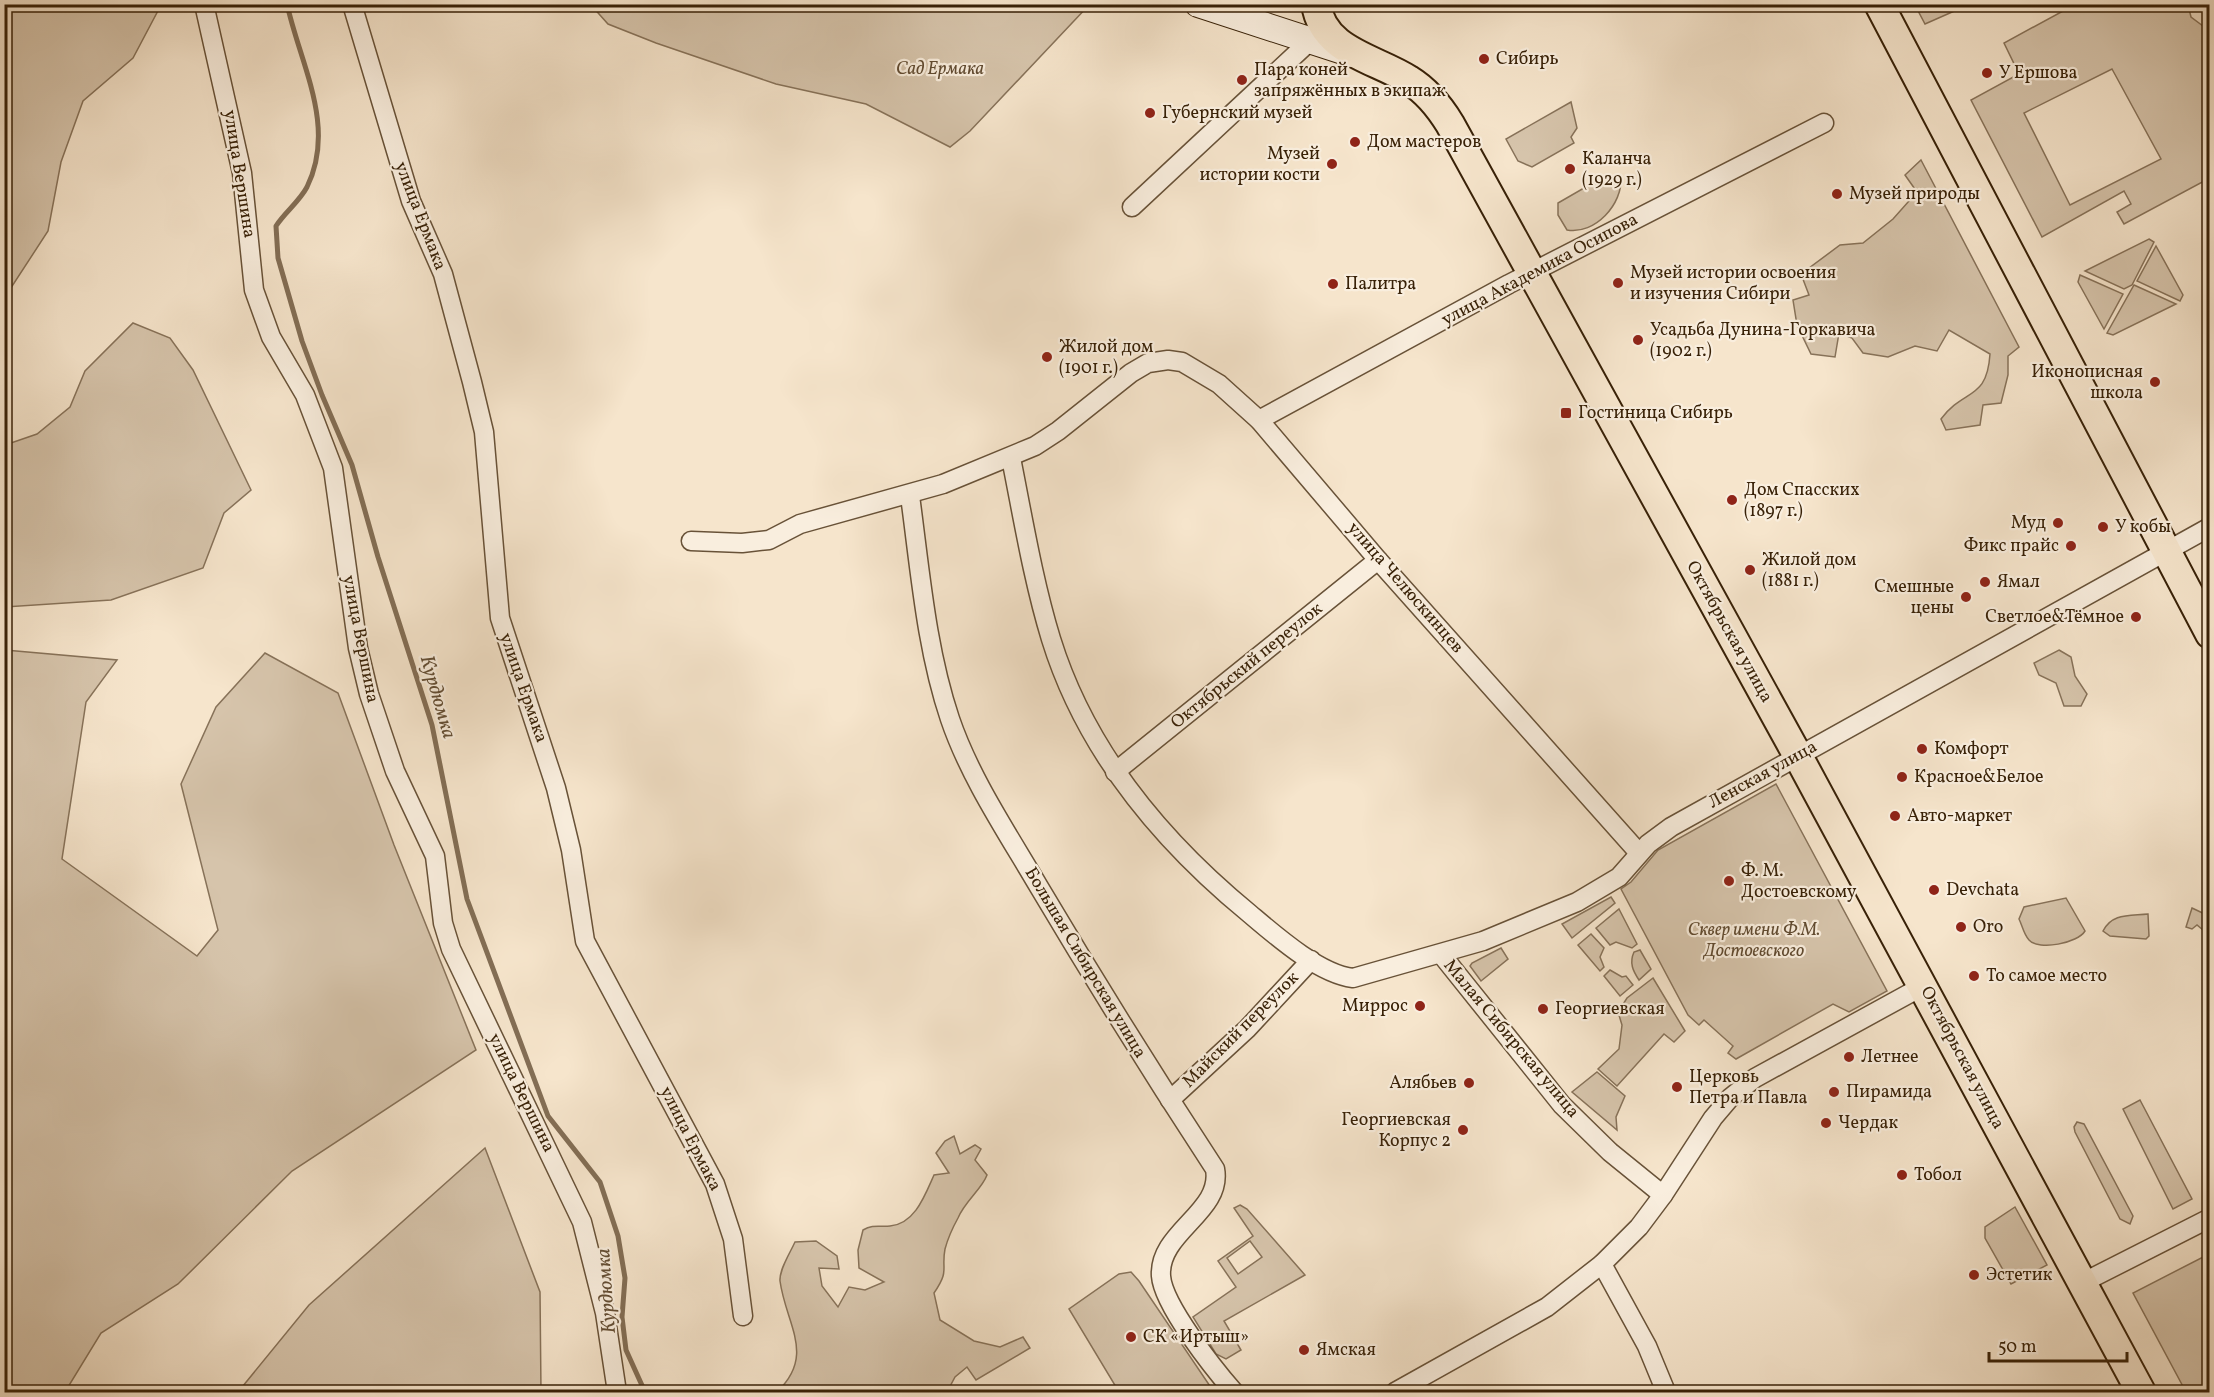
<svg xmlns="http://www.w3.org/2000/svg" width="2214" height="1397" font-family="Vollkorn,serif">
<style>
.green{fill:#d6c4ab;stroke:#877259;stroke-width:1.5;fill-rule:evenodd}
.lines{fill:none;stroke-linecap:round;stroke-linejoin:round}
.stream{stroke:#836e55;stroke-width:5}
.minor-casing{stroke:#685238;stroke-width:21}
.secondary-casing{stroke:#382107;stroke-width:28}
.primary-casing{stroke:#382107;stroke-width:32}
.minor{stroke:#f9eede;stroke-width:18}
.secondary{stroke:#f9eede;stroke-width:26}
.primary{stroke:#f6e5cc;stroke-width:28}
.poi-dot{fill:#8f2418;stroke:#f9eede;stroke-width:2}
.labels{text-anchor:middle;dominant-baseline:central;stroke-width:4.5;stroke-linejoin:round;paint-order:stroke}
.poi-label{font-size:18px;fill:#382107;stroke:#f9eede;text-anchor:start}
.park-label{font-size:18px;font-style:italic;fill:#604a30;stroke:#f9eede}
.street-label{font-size:18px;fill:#382107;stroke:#f9eede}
.water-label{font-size:20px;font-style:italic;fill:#644e34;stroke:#f9eede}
</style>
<rect width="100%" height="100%" fill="#f6e5cc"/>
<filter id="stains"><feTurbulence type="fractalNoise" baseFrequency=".00333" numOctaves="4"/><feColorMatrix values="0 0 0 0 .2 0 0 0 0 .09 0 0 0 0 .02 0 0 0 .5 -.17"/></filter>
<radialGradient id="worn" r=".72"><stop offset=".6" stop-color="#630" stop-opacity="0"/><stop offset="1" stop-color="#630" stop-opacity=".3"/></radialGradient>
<g class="green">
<path d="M 8,5 L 161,5 L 133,58 L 83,101 L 61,162 L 48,231 L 5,297 L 4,17 Z"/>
<path d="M 591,5 L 1089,5 L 970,131 L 950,147 L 866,104 L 776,84 L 656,43 L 608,24 Z"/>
<path d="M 1915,5 L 1968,5 L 1925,24 Z"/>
<path d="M 2074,5 L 2188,5 L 2191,17 L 2203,26 L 2209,25 L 2209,185 L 2206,180 L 2124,224 L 2117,212 L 2131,204 L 2124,191 L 2042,237 L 1971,100 L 2019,74 L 2004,43 ZM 2112,69 L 2161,159 L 2070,205 L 2024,113 Z"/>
<path d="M 1571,102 L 1577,128 L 1571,137 L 1574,143 L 1532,167 L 1518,161 L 1506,139 Z"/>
<path d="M 1921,160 L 2019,347 L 2008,356 L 2008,375 L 2001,403 L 1983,405 L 1980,425 L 1946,430 L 1941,419 C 1964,388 1987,401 1990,354 L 1949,330 L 1937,351 L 1915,346 L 1888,357 L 1863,353 L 1852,338 L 1839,333 L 1835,357 L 1811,354 L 1797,325 L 1793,300 L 1809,295 L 1801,274 L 1840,245 L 1863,243 L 1893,219 L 1917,192 L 1905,175 Z"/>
<path d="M 1603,177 L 1621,177 C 1623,204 1595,235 1567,230 L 1558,215 L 1558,203 Z"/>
<path d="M 2149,239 L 2154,242 L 2132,285 L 2124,289 L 2085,271 Z"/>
<path d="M 2156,246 L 2183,295 L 2180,301 L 2137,281 Z"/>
<path d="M 2080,275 L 2123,294 L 2104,329 L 2078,282 Z"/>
<path d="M 2134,285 L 2176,304 L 2113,335 L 2107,333 Z"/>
<path d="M 133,323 L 170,338 L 193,370 L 251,490 L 224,513 L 203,568 L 111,600 L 5,607 L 5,445 L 37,434 L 70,407 L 85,371 Z"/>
<path d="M 5,650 L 117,660 L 86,702 L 62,859 L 197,956 L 218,930 L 181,784 L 216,707 L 265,653 L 338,693 L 394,845 L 476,1050 L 292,1171 L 178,1284 L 101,1333 L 65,1392 L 5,1392 Z"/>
<path d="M 2059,650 L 2071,657 L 2075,676 L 2087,694 L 2081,706 L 2064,706 L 2056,683 L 2039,675 L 2034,663 Z"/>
<path d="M 1776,784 L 1887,991 L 1849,1012 L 1833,1004 L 1736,1059 L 1728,1053 L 1733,1046 L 1704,1020 L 1699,1025 L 1688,1015 L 1621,889 L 1631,882 L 1658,850 Z"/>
<path d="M 1611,897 L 1615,903 L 1572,938 L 1562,924 Z"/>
<path d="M 2066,898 L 2085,931 C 2078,943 2039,951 2029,940 C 2024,935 2022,925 2019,919 L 2024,907 Z"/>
<path d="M 2192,908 L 2209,916 L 2209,929 L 2203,930 L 2197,925 L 2192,929 L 2186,927 Z"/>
<path d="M 1619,909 L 1637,944 L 1632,948 L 1616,942 L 1610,945 L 1596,928 Z"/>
<path d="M 2148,914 L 2149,936 L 2146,939 L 2110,936 L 2103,931 C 2112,913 2129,916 2148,914 Z"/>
<path d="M 1591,934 L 1604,948 L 1600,957 L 1604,967 L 1600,971 L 1578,945 Z"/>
<path d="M 1501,948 L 1508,959 L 1481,981 L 1470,966 L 1472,963 Z"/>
<path d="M 1640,950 L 1651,969 L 1639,980 C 1633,971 1629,963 1634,952 Z"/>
<path d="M 1610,970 L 1622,977 L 1626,976 L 1633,985 L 1620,996 L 1604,976 Z"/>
<path d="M 1653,978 L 1685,1031 L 1674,1042 L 1664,1034 L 1617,1086 L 1598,1069 L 1619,1049 L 1622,1025 L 1618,1012 L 1627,998 Z"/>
<path d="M 1597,1072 L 1625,1096 L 1616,1117 L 1617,1130 L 1572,1092 Z"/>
<path d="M 2140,1100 L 2192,1199 L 2173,1209 L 2123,1109 Z"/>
<path d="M 2077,1122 L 2084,1124 L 2133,1216 L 2130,1224 L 2120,1219 L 2075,1132 L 2074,1127 Z"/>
<path d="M 954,1136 L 960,1154 L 975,1145 L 981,1149 L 975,1160 L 987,1175 C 982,1189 965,1201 958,1218 C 953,1227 948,1238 945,1249 C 941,1270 950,1270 934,1293 L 940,1320 L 974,1341 L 1000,1347 L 1023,1337 L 1030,1348 L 976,1380 L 967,1367 L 955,1377 L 947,1392 L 777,1392 C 816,1355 786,1325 780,1281 C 779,1270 790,1253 795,1242 L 816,1241 L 837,1256 L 839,1269 L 819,1268 L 822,1286 L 838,1307 L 849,1287 L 865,1290 L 884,1282 L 859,1268 L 858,1250 L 863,1230 C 873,1224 879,1227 890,1226 C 915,1224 925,1195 934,1175 L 949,1173 L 936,1153 L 945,1141 Z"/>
<path d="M 485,1148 L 540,1292 L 541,1392 L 238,1392 L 309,1305 Z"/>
<path d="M 1240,1205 L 1247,1209 L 1305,1275 L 1224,1321 L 1241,1350 L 1226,1359 L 1216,1354 L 1193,1317 L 1236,1287 L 1218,1261 L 1253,1236 L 1234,1208 ZM 1250,1241 L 1262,1257 L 1238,1274 L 1227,1258 Z"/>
<path d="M 2015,1207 L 2047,1265 L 2011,1284 L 1985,1238 L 1985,1227 Z"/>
<path d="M 2209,1254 L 2209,1392 L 2186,1392 L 2133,1293 Z"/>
<path d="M 1131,1272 L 1139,1281 L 1214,1392 L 1119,1392 L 1069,1309 L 1119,1274 Z"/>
</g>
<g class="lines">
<path class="stream" d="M 287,4 C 300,64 337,126 307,187 C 299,202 285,212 276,226 L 278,258 L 302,341 L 322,395 L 352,465 L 378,557 L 432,725 L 467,899 L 548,1116 L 600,1182 L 618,1236 L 625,1278 L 622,1317 L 626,1350 L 645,1392"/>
<defs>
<g id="minor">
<path d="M 204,4 L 242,173 L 254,290 L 271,337 L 305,395 L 333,468 L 358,648 L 369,694 L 395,771 L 435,856 L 443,923 L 451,949 L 582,1222 L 605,1313 L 617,1392"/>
<path d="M 352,4 L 411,201 L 443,274 L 472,382 L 484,432 L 500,618 L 556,788 L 571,850 L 585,941 L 715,1184 L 733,1239 L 743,1316"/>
<path d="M 1132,207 L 1310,41"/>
<path d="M 1259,420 L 1509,284 L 1824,123"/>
<path d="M 1011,458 C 1023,518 1033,580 1051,639 C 1086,752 1161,841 1250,914 C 1276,936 1319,974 1353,978 L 1483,941 L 1577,902 L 1619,877 L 1648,844 L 1671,827 L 2210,527"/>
<path d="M 910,496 C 920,569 926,648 950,719 C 970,778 1008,834 1039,887 C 1096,983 1154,1076 1215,1169 C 1223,1212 1158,1232 1161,1276 C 1163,1305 1214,1369 1234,1392"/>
<path d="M 691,541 L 742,543 L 769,540 L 800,524 L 943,484 L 1035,446 L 1058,431 L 1131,373 L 1148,363 L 1168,360 L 1182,362 L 1219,384 L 1259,420 L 1378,560 L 1639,853"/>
<path d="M 1115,772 L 1378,560"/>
<path d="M 1441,954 L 1562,1105 L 1610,1152 L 1663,1195"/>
<path d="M 1170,1100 L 1247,1029 L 1311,960"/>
<path d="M 1602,1264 L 1647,1346 L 1666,1392"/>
<path d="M 2082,1283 L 2210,1218"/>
<path d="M 1395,1392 L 1547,1307 L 1602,1264 L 1639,1227 L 1663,1195 L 1713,1118 L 1730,1098 L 1755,1078 L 1923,986"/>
</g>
<path id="secondary" d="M 1198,4 L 1352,54"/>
<g id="primary">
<path d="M 1316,4 C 1323,52 1375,58 1409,80 C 1427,91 1439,106 1450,124 L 1798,756 L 2141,1392"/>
<path d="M 1879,4 L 2210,634"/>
</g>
</defs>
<use href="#minor" class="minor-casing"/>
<use href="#secondary" class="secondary-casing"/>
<use href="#primary" class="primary-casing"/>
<use href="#minor" class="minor"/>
<use href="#secondary" class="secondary"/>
<use href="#primary" class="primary"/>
</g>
<g class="poi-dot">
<circle cx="1484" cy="59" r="6"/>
<circle cx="1987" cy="73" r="6"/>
<circle cx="1242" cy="80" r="6"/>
<circle cx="1150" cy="113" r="6"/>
<circle cx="1355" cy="142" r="6"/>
<circle cx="1332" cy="164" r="6"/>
<circle cx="1570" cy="169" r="6"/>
<circle cx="1837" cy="194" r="6"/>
<circle cx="1618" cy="283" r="6"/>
<circle cx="1333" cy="284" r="6"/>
<circle cx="1638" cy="340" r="6"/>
<circle cx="1047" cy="357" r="6"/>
<circle cx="2155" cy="382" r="6"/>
<rect x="1560" y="407" width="12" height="12" rx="3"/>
<circle cx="1732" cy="500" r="6"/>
<circle cx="2058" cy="523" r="6"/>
<circle cx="2103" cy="527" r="6"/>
<circle cx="2071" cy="546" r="6"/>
<circle cx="1750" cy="570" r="6"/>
<circle cx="1985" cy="582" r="6"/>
<circle cx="1966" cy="597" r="6"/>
<circle cx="2136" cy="617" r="6"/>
<circle cx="1922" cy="749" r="6"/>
<circle cx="1902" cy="777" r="6"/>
<circle cx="1895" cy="816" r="6"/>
<circle cx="1729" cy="881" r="6"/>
<circle cx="1934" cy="890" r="6"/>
<circle cx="1961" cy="927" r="6"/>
<circle cx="1974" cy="976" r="6"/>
<circle cx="1420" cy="1006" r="6"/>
<circle cx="1543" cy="1009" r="6"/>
<circle cx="1849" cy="1057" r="6"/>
<circle cx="1469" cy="1083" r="6"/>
<circle cx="1677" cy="1087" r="6"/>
<circle cx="1834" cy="1092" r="6"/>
<circle cx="1826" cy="1123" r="6"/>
<circle cx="1463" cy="1130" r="6"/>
<circle cx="1902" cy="1175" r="6"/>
<circle cx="1974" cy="1275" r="6"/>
<circle cx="1131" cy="1337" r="6"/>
<circle cx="1304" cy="1350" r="6"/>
</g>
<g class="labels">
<g class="poi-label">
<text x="1496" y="59">Сибирь</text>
<text x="1254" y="70">Пара коней<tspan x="1254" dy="21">запряжённых в экипаж</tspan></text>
<text x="1999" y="73">У Ершова</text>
<text x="1162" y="113">Губернский музей</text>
<text x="1367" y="142">Дом мастеров</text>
<text x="1320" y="154" text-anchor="end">Музей<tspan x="1320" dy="21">истории кости</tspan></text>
<text x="1582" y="159">Каланча<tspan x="1582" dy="21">(1929 г.)</tspan></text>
<text x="1849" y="194">Музей природы</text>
<text x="1630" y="273">Музей истории освоения<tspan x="1630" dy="21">и изучения Сибири</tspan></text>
<text x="1345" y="284">Палитра</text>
<text x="1650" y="330">Усадьба Дунина-Горкавича<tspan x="1650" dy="21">(1902 г.)</tspan></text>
<text x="1059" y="347">Жилой дом<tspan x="1059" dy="21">(1901 г.)</tspan></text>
<text x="2143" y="372" text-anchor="end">Иконописная<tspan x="2143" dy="21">школа</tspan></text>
<text x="1578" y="413">Гостиница Сибирь</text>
<text x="1744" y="490">Дом Спасских<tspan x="1744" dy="21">(1897 г.)</tspan></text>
<text x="2046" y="523" text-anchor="end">Муд</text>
<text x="2115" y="527">У кобы</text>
<text x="2059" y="546" text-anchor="end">Фикс прайс</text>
<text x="1762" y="560">Жилой дом<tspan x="1762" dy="21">(1881 г.)</tspan></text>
<text x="1997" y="582">Ямал</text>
<text x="1954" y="587" text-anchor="end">Смешные<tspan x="1954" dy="21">цены</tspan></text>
<text x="2124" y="617" text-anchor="end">Светлое&amp;Тёмное</text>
<text x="1934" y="749">Комфорт</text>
<text x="1914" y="777">Красное&amp;Белое</text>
<text x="1907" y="816">Авто-маркет</text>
<text x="1741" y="871">Ф. М.<tspan x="1741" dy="21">Достоевскому</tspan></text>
<text x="1946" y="890">Devchata</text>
<text x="1973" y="927">Oro</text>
<text x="1986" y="976">То самое место</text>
<text x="1408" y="1006" text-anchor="end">Миррос</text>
<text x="1555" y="1009">Георгиевская</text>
<text x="1861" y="1057">Летнее</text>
<text x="1689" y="1077">Церковь<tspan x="1689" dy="21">Петра и Павла</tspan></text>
<text x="1457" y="1083" text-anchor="end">Алябьев</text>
<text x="1846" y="1092">Пирамида</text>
<text x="1451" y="1120" text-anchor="end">Георгиевская<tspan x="1451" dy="21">Корпус 2</tspan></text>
<text x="1838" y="1123">Чердак</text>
<text x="1914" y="1175">Тобол</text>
<text x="1986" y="1275">Эстетик</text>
<text x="1143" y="1337">СК «Иртыш»</text>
<text x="1316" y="1350">Ямская</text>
</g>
<g class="park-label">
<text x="940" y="69">Сад Ермака</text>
<text x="1754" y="930">Сквер имени Ф.М.<tspan x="1754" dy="21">Достоевского</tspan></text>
</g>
<g class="street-label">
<text transform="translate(239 174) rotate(81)">улица Вершина</text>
<text transform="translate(420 216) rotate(69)">улица Ермака</text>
<text transform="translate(1540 270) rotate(-28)">улица Академика Осипова</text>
<text transform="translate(1405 588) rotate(49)">улица Челюскинцев</text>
<text transform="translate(1729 632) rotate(61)">Октябрьская улица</text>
<text transform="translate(360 639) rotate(79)">улица Вершина</text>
<text transform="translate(1247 666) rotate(-39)">Октябрьский переулок</text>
<text transform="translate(523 688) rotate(71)">улица Ермака</text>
<text transform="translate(1763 775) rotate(-29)">Ленская улица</text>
<text transform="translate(1085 963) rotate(59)">Большая Сибирская улица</text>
<text transform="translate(1241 1030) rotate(-45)">Майский переулок</text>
<text transform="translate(1511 1039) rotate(50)">Малая Сибирская улица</text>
<text transform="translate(1962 1058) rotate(62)">Октябрьская улица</text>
<text transform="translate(521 1093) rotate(64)">улица Вершина</text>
<text transform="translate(690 1139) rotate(63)">улица Ермака</text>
</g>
<g class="water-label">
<text transform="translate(437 697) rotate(74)">Курдюмка</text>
<text transform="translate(607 1291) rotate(-94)">Курдюмка</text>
</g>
</g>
<rect width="2214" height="1397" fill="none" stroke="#f6e5cc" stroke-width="24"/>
<rect x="6" y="6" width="2202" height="1385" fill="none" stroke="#382107" stroke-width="3"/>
<rect x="12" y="12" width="2190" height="1373" fill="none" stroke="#382107" stroke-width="1.5"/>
<path d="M1989 1352v9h138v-9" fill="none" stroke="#382107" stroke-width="3"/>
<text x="1998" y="1352" font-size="18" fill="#382107" stroke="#f9eede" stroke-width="4.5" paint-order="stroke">50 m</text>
<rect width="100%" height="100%" filter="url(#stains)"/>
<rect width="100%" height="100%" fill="url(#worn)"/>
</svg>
